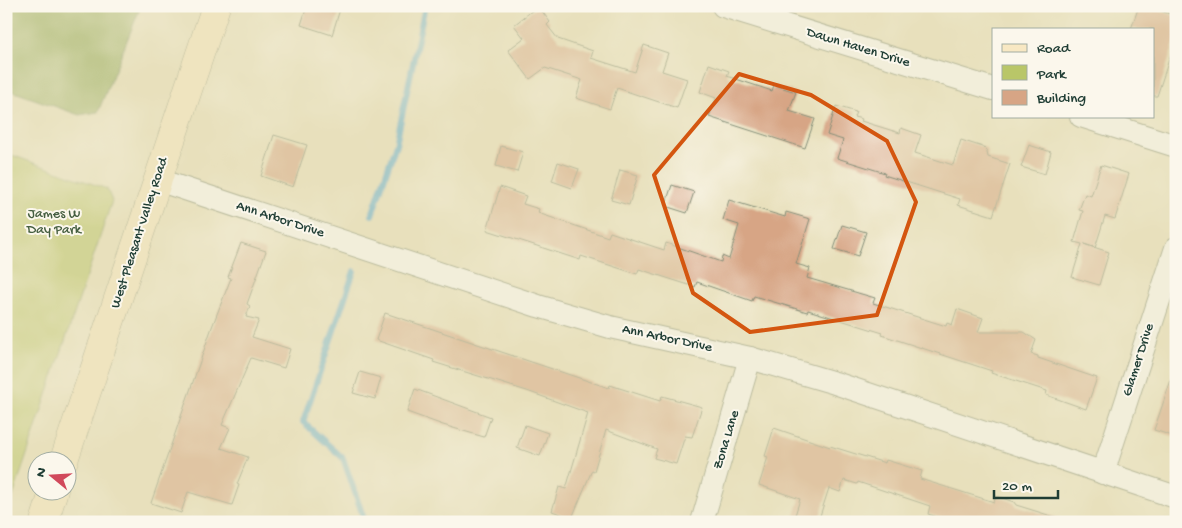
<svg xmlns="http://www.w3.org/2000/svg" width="1182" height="528" font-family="'Gochi Hand',sans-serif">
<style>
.green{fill:#b9c668;stroke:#6c824e}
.forest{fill:#92ab5c;stroke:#587448}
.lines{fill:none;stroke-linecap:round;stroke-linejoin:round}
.stream{stroke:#5aacd5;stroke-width:6}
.building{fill:#d7a585}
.minor-casing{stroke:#848e78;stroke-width:24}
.secondary-casing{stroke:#848e78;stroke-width:29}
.minor{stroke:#fff;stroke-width:22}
.secondary{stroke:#f8e8c3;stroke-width:28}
.marked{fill:none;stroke:#d45610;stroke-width:4;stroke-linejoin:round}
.labels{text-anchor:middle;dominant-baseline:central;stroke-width:4;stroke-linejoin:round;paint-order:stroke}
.street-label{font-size:14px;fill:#1f3d34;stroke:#fbf7ec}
.park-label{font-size:14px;fill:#465f41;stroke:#fbf7ec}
</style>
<rect width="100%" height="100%" fill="#fbf7ec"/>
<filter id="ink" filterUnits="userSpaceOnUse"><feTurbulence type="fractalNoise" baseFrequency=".02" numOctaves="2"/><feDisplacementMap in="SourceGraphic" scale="10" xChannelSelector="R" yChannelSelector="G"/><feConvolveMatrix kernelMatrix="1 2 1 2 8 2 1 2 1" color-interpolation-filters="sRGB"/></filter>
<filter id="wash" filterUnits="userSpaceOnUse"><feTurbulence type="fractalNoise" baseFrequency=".0096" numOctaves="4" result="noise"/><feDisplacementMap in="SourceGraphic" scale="20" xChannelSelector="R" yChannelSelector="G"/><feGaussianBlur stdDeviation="1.12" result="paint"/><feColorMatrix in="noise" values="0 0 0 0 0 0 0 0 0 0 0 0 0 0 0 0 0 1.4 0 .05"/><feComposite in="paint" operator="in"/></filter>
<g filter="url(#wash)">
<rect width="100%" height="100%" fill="#e8e0bc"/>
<path class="green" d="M 6,153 L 107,189 L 112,201 L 6,517 Z"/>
<path class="forest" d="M 6,6 L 141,6 L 98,112 L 79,115 L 6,89 Z"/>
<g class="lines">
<g class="stream">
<path d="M 372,215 L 396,144 L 425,6"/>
<path d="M 354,271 L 303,422 L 343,458 L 365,522"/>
</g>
</g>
<g id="blocks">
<g class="building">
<path d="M 307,6 L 341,6 L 332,35 L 301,25 Z"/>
<path d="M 538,6 L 550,22 L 547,25 L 558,39 L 593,51 L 591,58 L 635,72 L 644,45 L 668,53 L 662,71 L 687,79 L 677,108 L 617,88 L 610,109 L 576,98 L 582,80 L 545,68 L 530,79 L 508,50 L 524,38 L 514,25 Z"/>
<path d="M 1139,6 L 1145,6 L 1176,16 L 1176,38 L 1157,96 L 1153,96 L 1153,29 L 1131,29 Z"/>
<path d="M 709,64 L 729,71 L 727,76 L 772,91 L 774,85 L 796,92 L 789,111 L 815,119 L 805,148 L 709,117 L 716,98 L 700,92 Z"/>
<path d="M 836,106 L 856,112 L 854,117 L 862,119 L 861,121 L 900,133 L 901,128 L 921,135 L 915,153 L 953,165 L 961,140 L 986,148 L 988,157 L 1010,164 L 993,216 L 958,205 L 960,199 L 884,175 L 885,173 L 837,158 L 843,140 L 827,135 Z"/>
<path d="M 274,135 L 307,145 L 293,187 L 261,176 Z"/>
<path d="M 1029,145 L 1051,152 L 1045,174 L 1021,167 Z"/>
<path d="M 501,146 L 523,152 L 517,172 L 496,166 Z"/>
<path d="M 558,162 L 579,169 L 572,188 L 552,181 Z"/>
<path d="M 1101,165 L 1129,174 L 1115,219 L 1105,216 L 1095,248 L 1084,244 L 1109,252 L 1099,285 L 1072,277 L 1082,244 L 1074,242 L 1083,211 L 1079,210 L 1085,194 L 1091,196 Z"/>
<path d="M 620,170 L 638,175 L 629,205 L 611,200 Z"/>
<path d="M 672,185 L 694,192 L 687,213 L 665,206 Z"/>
<path d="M 500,187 L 526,196 L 523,204 L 539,209 L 538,213 L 608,237 L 610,232 L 664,250 L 666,243 L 721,262 L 722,256 L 729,259 L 739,225 L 723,220 L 729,200 L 785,217 L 786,212 L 810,219 L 796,264 L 810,268 L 807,278 L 875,298 L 873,303 L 946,326 L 947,323 L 952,325 L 957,309 L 983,318 L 978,332 L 1024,332 L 1036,340 L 1031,354 L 1038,356 L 1038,358 L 1097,378 L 1086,409 L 1046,395 L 1047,391 L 991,373 L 992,371 L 882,335 L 883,333 L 808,310 L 807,312 L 754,296 L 752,301 L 697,282 L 695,287 L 639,269 L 637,274 L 581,256 L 580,260 L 528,243 L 487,230 Z"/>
<path d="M 842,225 L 866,232 L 858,256 L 834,249 Z"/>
<path d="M 241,243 L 266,251 L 247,304 L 250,306 L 246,317 L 259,320 L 252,337 L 290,349 L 284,368 L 251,358 L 222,425 L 230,428 L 221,448 L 248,457 L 237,484 L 239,485 L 232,505 L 188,492 L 181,513 L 151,503 L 212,327 L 231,278 L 228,277 Z"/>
<path d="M 385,313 L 609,388 L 610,385 L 660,401 L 662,396 L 702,407 L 692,437 L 685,436 L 676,464 L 654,458 L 657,449 L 606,430 L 594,471 L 592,470 L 572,518 L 552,511 L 559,487 L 566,489 L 588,413 L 527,391 L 433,362 L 434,360 L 376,340 Z"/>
<path d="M 360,372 L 381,378 L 375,399 L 353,393 Z"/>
<path d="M 1173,374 L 1176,374 L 1176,437 L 1154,430 Z"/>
<path d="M 415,389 L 491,417 L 484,437 L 443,425 L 407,412 Z"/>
<path d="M 525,425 L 548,433 L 540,456 L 517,448 Z"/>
<path d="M 774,428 L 830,447 L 830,446 L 885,463 L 886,460 L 922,471 L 920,479 L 994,502 L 996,496 L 1014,502 L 1016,505 L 1058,518 L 1057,522 L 954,522 L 928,514 L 930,506 L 858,482 L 857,484 L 844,480 L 840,492 L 829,488 L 818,522 L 793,522 L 800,499 L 759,485 L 768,457 L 765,456 Z"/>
</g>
</g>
</g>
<g filter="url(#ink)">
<use href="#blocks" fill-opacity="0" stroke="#848e78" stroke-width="1"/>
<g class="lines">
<defs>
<g id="minor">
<path d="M 723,6 L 993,89"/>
<path d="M 1081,116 L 1176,146"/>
<path d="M 158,180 L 538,306 L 610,327 L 750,358 L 835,383 L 1176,497"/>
<path d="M 1103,473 L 1176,248"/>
<path d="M 702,522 L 750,358"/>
</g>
<g id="secondary">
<path d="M 64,460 L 216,6"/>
<path d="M 44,522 L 54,490"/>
</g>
</defs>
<use href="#minor" class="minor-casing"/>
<use href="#secondary" class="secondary-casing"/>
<use href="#minor" class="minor"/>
<use href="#secondary" class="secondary"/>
</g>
</g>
<path d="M0 0H1182V528H0ZM 739,74 L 811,95 L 887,141 L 916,202 L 877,315 L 750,332 L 693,293 L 654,175 Z" fill="#e8e0bc" fill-opacity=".55" fill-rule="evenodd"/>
<path class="marked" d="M 739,74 L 811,95 L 887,141 L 916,202 L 877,315 L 750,332 L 693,293 L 654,175 Z"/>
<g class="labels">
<g class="street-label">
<text transform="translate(858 48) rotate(17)">Dawn Haven Drive</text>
<text transform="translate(280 220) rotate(18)">Ann Arbor Drive</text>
<text transform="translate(140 233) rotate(-72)">West Pleasant Valley Road</text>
<text transform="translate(667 339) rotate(12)">Ann Arbor Drive</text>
<text transform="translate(1139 360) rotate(-72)">Glamer Drive</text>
<text transform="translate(727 440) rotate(-73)">Zona Lane</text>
</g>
<g class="park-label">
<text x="54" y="214">James W<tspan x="54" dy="16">Day Park</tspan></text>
</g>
</g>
<rect width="1182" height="528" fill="none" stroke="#fbf7ec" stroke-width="25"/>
<rect x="992" y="28" width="162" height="90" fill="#fbf7ec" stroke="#a3ada2"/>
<rect x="1002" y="44" width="25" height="8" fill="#f8e8c3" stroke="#a3ada2"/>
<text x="1037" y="52" font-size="15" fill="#1f3d34">Road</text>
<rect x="1002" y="65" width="25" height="15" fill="#b9c668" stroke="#a3ada2"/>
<text x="1037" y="78" font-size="15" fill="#1f3d34">Park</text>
<rect x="1002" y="90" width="25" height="15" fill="#d7a585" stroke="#a3ada2"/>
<text x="1037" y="102" font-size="15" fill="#1f3d34">Building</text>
<g transform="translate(52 476) rotate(288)"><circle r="24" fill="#fbf7ec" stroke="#a3ada2"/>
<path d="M0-4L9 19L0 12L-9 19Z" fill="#d1495b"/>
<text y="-8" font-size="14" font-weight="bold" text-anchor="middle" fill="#1f3d34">N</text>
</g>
<path d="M994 490v8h64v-8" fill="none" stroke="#1f3d34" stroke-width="2.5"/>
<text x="1002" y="490" font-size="15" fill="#1f3d34" stroke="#fbf7ec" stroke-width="4" paint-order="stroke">20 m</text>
</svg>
